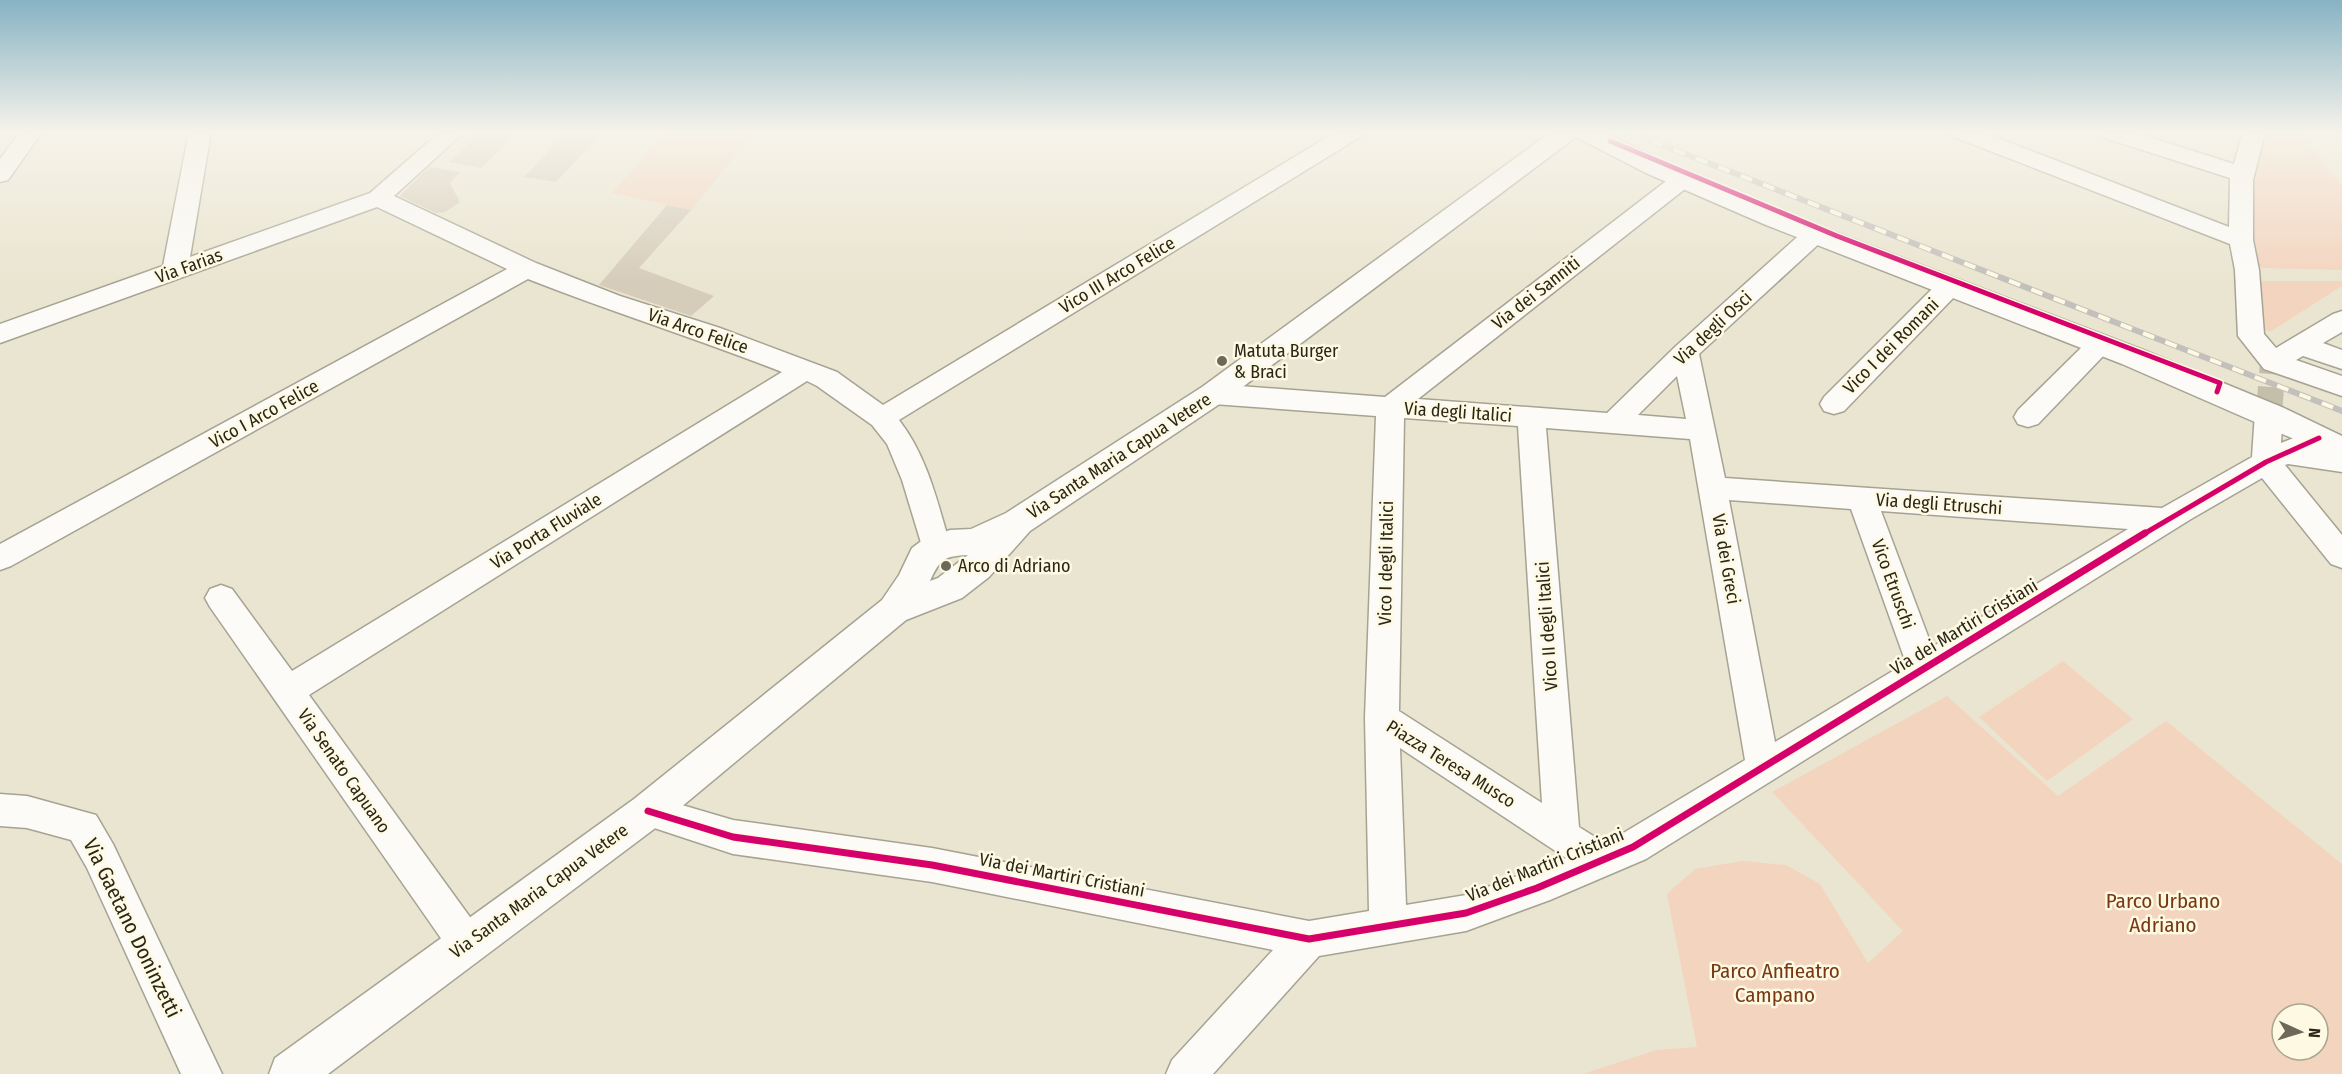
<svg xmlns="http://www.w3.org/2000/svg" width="2342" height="1074" font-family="'Fira Sans Condensed',sans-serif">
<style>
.green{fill:#f3d4be;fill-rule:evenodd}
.building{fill:#d6ccba}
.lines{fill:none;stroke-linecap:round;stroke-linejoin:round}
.minor-tunnel{stroke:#c4bfab;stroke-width:26;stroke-dasharray:26 13;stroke-linecap:butt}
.minor-casing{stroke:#a6a393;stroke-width:3}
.major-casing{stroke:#a6a393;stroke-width:3}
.minor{fill:#fcfbf8;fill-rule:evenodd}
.major{fill:#fcfbf8;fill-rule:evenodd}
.rail-casing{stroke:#c2c0bb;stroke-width:6}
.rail{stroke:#fef9e2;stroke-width:4;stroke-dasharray:12;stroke-linecap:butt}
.cycleway-far1-casing{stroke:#fef9e2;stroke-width:8}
.cycleway-casing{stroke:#fef9e2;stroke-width:10}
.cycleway-far1{stroke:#d6006c;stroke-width:5}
.cycleway{stroke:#d6006c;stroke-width:7}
.poi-dot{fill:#6d6958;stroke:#fef9e2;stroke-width:2}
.labels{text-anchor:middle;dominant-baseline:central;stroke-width:5;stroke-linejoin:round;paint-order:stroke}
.street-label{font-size:18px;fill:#2a2618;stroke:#fef9e2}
.poi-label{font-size:18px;fill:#2a2618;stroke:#fef9e2;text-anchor:start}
.near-park-label{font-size:21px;fill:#793813;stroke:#fef9e2}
.near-street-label{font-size:21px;fill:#2a2618;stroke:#fef9e2}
</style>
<rect width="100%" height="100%" fill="#eae5d0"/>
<g class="green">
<path d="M 667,132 L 755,132 L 691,210 L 612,193 Z"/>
<path d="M 2261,132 L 2299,132 L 2342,185 L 2342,270 L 2263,268 L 2257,265 L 2250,252 L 2250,178 Z"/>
<path d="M 2263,281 L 2342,281 L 2342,286 L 2270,332 L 2262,328 L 2260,285 Z"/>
<path d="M 2063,661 L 2133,719 L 2047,781 L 1979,717 Z"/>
<path d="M 1947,696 L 2058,796 L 2166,721 L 2342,864 L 2342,1074 L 1583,1074 L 1656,1050 L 1697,1047 L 1667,894 L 1695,869 L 1742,861 L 1786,865 L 1820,884 L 1868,963 L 1903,931 L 1772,792 ZM 2282,1014 L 2318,1014 L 2318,1050 L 2282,1050 Z"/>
</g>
<g class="building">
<path d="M 481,132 L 518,132 L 481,168 L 449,162 Z"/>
<path d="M 567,132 L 603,132 L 556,182 L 524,177 Z"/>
<path d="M 429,167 L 460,172 L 450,183 L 460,202 L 445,212 L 436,213 L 400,196 Z"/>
<path d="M 667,205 L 691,210 L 639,268 L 714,296 L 691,316 L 599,285 Z"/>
</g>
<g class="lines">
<path class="minor-tunnel" d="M 2269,413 L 2273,362"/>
<defs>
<g id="minor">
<path d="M 20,132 L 42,132 L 8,180 L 0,182 L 0,159 Z"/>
<path d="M 189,132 L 211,132 L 190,257 L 370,193 L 440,132 L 464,132 L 394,196 L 536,263 L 620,296 L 720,328 L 837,372 L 883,405 L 1336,132 L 1363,132 L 1360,137 L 899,420 C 928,457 938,505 951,548 L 947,556 L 936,560 L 925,556 L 902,480 L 887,444 L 872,425 L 817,386 L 807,381 L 309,695 L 480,931 L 486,944 L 480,957 L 467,962 L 454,957 L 210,607 L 205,598 L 210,589 L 221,585 L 232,589 L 292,671 L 782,372 C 698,339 612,312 528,279 L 11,566 L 0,570 L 0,544 L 507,269 L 377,207 L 0,343 L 0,324 L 163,266 Z"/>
<path d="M 1951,132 L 1982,132 L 2229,227 L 2230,178 L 2102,137 L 2099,132 L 2133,132 L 2234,164 L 2243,132 L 2265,132 L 2253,180 L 2253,240 L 2259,270 L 2264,334 L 2276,348 L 2333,314 L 2342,311 L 2342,332 L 2323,343 L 2342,350 L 2342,369 L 2303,356 L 2296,360 L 2342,376 L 2342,396 L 2264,369 L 2238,336 L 2235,270 L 2230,244 L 1954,137 Z"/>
<path d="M 1682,173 L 1690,175 L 1694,180 L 1690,185 L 1418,399 L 1607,413 L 1676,346 L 1805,230 L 1814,227 L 1823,230 L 1826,235 L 1823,240 L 1699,354 L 1725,478 L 2162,508 L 2252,457 L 2255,413 L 2259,406 L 2269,403 L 2279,406 L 2283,413 L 2281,443 L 2319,428 L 2329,431 L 2333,438 L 2329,445 L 2323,448 L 2342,450 L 2342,472 L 2288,464 L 2285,465 L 2342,535 L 2342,568 L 2331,564 L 2262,478 L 2191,519 L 1646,859 L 1550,900 L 1466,931 L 1319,956 L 1213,1074 L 1166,1074 L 1172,1060 L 1273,950 L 932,882 L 733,854 L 636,822 L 630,811 L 636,800 L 648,795 L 733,820 L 932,848 L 1309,921 L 1369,911 L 1365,718 L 1376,416 L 1213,404 L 1203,401 L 1199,394 L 1203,387 L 1213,384 L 1385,397 L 1674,175 ZM 1677,376 L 1686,419 L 1638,415 ZM 1404,418 L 1518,426 L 1542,803 L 1399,711 ZM 1546,428 L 1690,439 L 1745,760 L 1620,835 L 1603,842 L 1579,827 ZM 1729,500 L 1851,509 L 1906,663 L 1775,742 ZM 1881,511 L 2128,529 L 1932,647 ZM 1400,748 L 1566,858 L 1466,895 L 1406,905 Z"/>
<path d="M 1948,280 L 1957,282 L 1961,288 L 1957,294 L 1844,411 L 1834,414 L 1824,411 L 1820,404 L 1824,397 L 1939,282 Z"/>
<path d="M 2099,336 L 2108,339 L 2112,345 L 2108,351 L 2038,424 L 2028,427 L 2018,424 L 2014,417 L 2018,410 L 2090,339 Z"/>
<path d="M 0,794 L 27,796 L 96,815 L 113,844 L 222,1074 L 181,1074 L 87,868 L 71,840 L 27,828 L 0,826 Z"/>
</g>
<path id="major" d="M 1551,132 L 1604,132 L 1664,162 L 1784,213 L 2143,350 L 2284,408 L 2342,436 L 2342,460 L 2122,364 L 1766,225 L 1646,173 L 1576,137 L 1224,401 L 1030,531 L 989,577 L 962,598 L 906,620 L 662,823 L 328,1074 L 269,1074 L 275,1058 L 634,799 L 882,600 L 899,575 L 912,548 L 924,539 L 950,530 L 971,529 L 1006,513 L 1202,387 ZM 968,555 L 938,578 L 930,581 C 940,559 944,556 968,555 Z"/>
</defs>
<use href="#minor" class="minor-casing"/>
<use href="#major" class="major-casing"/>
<use href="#minor" class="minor"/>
<use href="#major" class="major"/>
<defs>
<path id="rail" d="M 1629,132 L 2342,411"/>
</defs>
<use href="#rail" class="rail-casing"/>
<use href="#rail" class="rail"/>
<defs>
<g id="cycleway-far1">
<path d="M 1610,141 L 1837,236 L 2220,383 L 2217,392"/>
<path d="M 2142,535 L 2266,462 L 2319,438"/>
</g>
<path id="cycleway" d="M 648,811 L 733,837 L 932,865 L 1309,939 L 1466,913 L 1537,888 L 1633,847 L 2145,533"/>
</defs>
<use href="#cycleway-far1" class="cycleway-far1-casing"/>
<use href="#cycleway" class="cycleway-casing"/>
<use href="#cycleway-far1" class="cycleway-far1"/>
<use href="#cycleway" class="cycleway"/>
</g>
<linearGradient id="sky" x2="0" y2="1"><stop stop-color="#87b3c4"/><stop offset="0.47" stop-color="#f6f3ea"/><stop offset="1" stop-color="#f6f3ea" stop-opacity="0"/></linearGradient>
<rect width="2342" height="282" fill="url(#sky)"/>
<g class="poi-dot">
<circle cx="1222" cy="361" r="6"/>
<circle cx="946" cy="566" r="6"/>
</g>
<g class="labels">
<g class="street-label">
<text transform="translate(189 266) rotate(-20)">Via Farias</text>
<text transform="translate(1117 275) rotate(-31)">Vico III Arco Felice</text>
<text transform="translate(1536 293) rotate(-38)">Via dei Sanniti</text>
<text transform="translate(1713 328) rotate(-43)">Via degli Osci</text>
<text transform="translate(698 331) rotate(19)">Via Arco Felice</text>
<text transform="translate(1891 346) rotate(-45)">Vico I dei Romani</text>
<text transform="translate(1458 412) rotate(4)">Via degli Italici</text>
<text transform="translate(264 414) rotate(-29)">Vico I Arco Felice</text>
<text transform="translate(1119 456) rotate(-33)">Via Santa Maria Capua Vetere</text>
<text transform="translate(1939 504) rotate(4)">Via degli Etruschi</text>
<text transform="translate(546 531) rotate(-32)">Via Porta Fluviale</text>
<text transform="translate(1726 559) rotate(80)">Via dei Greci</text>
<text transform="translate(1386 563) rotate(-89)">Vico I degli Italici</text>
<text transform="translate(1893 584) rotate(70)">Vico Etruschi</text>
<text transform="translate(1547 626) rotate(-94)">Vico II degli Italici</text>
<text transform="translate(1964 627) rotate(-31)">Via dei Martiri Cristiani</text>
<text transform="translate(1451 764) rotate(32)">Piazza Teresa Musco</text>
<text transform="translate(344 771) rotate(55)">Via Senato Capuano</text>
<text transform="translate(1545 865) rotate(-22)">Via dei Martiri Cristiani</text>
<text transform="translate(1062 875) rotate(11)">Via dei Martiri Cristiani</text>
<text transform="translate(539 891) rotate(-36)">Via Santa Maria Capua Vetere</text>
</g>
<g class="poi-label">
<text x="1234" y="351">Matuta Burger<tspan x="1234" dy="21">&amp; Braci</tspan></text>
<text x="958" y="566">Arco di Adriano</text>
</g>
<g class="near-park-label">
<text x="2163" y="901">Parco Urbano<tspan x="2163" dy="24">Adriano</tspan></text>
<text x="1775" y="971">Parco Anfieatro<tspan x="1775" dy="24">Campano</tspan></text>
</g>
<g class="near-street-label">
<text transform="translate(132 928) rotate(64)">Via Gaetano Doninzetti</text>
</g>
</g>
<g transform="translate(2300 1032) rotate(94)"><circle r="28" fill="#fef9e2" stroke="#a9a591" stroke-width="1.5"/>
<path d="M0-4.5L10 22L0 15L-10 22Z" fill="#6d6958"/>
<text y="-9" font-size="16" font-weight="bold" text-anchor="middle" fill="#2a2618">N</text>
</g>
</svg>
